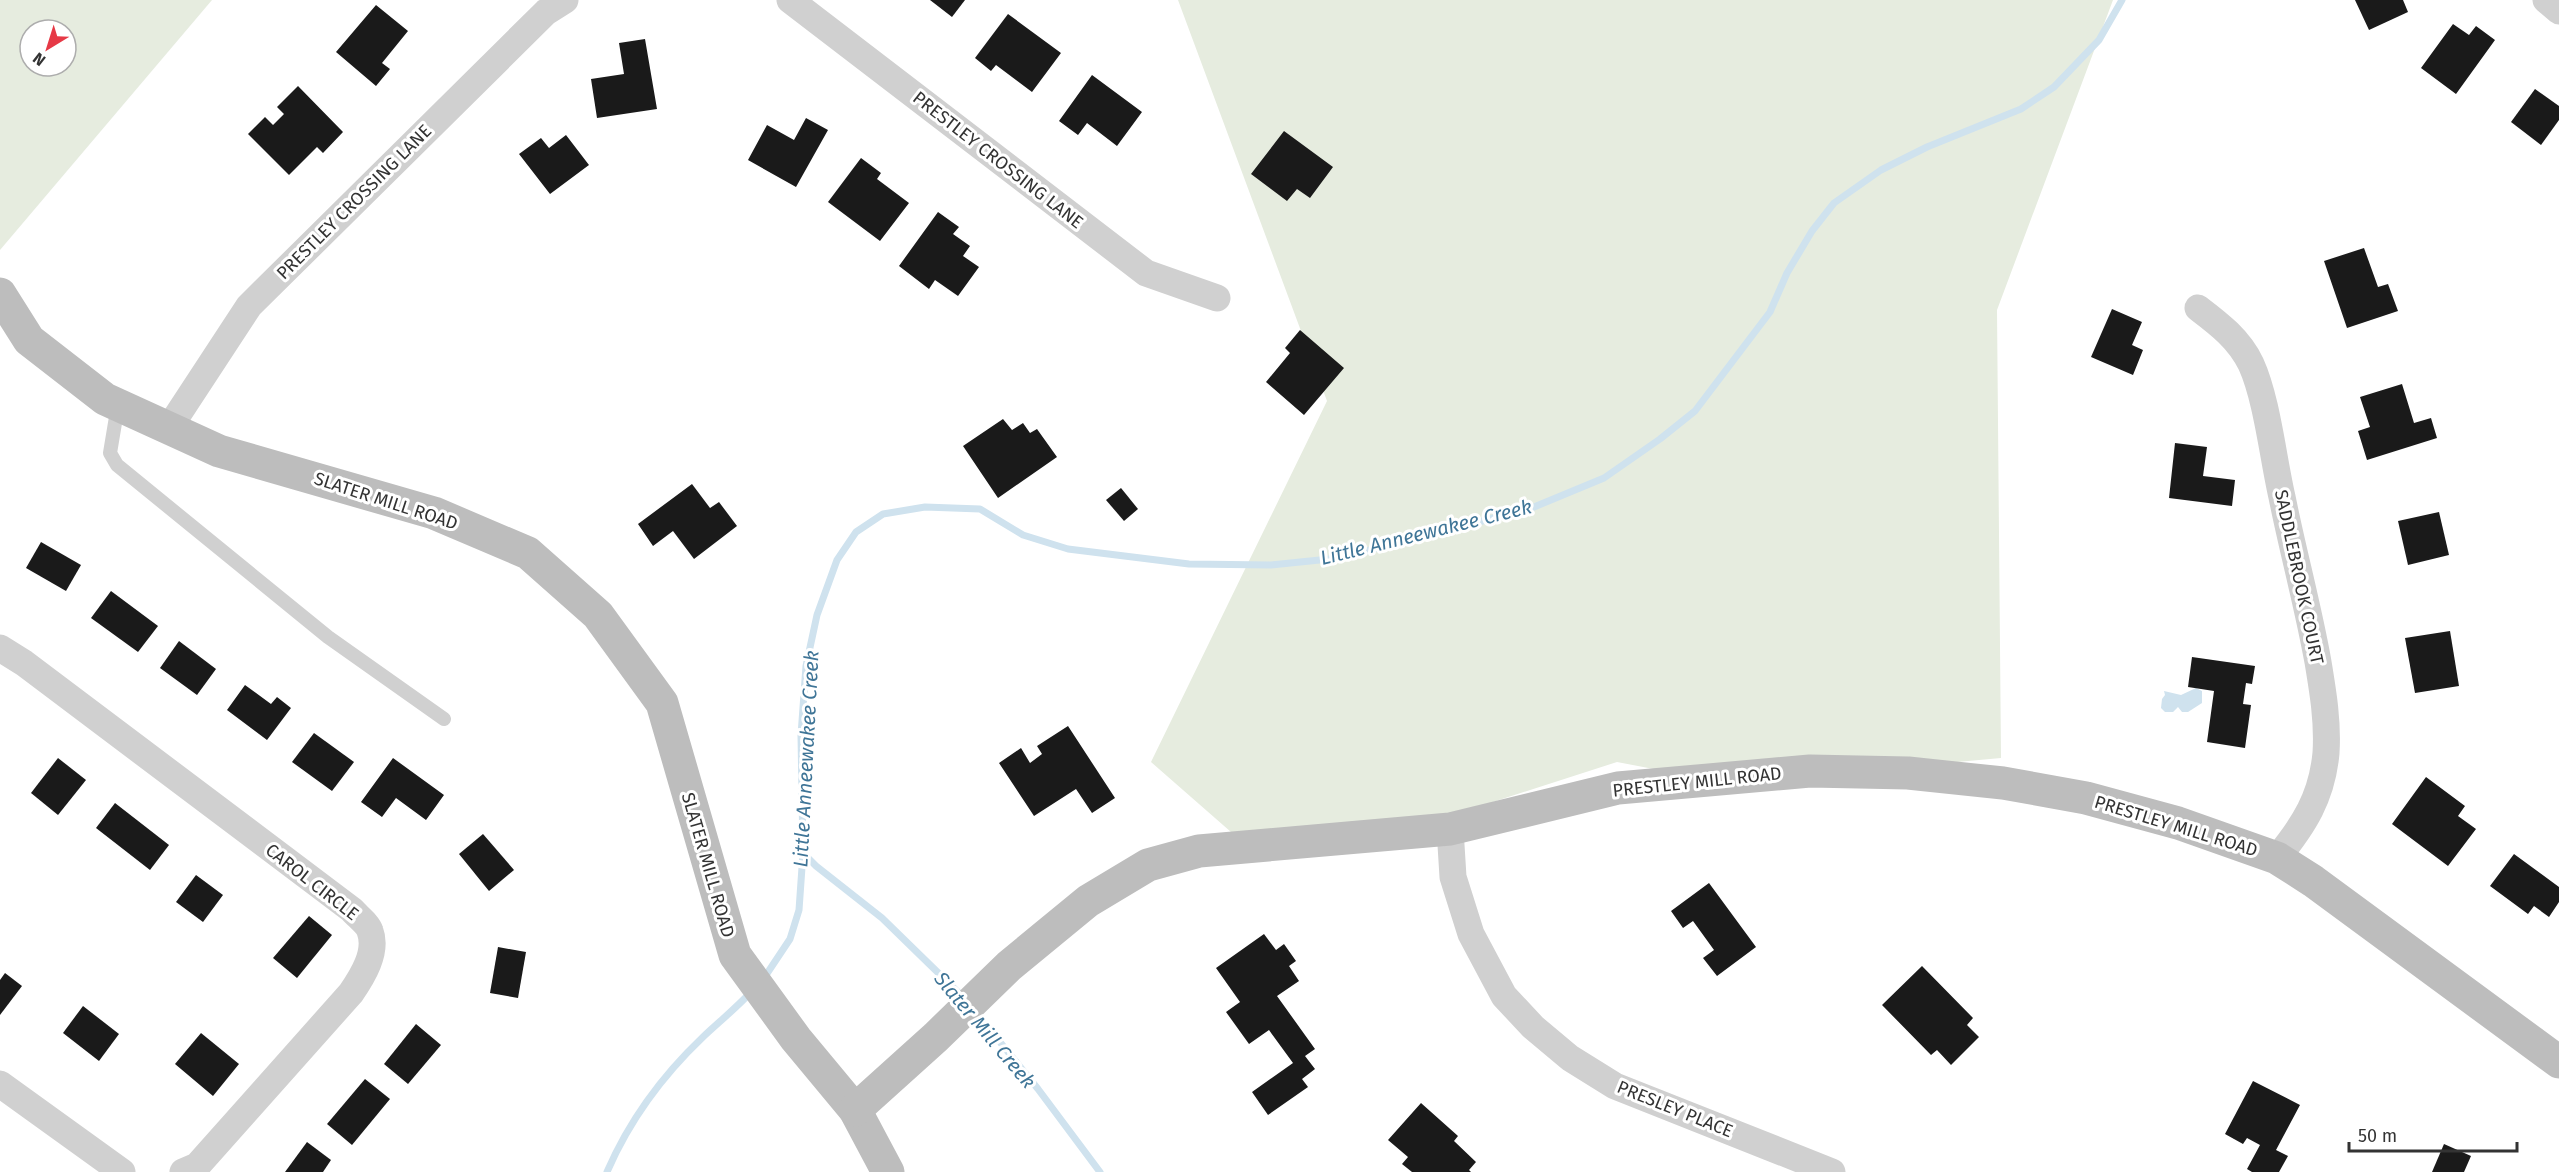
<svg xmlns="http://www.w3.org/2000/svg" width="2559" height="1172" font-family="'Fira Sans',sans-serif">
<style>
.green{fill:#e6ecdf;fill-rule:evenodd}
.water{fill:#cfe2ee}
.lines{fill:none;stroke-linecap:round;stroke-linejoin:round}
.stream{stroke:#cfe2ee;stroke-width:7}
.building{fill:#1a1a1a}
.lane{stroke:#d0d0d0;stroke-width:14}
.street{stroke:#d0d0d0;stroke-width:27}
.secondary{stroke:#bdbdbd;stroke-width:33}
.labels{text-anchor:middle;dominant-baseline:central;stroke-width:6;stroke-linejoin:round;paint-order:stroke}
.street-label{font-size:18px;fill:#333;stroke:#fff}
.water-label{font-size:20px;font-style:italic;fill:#3f7597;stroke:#fff}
</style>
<rect width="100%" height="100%" fill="#fff"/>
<g class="green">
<path d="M 0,0 L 212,0 L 0,250 ZM 30,30 L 66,30 L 66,66 L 30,66 Z"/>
<path d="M 1178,0 L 2113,0 L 1997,310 L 2001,758 L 1727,783 L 1617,762 L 1428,823 L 1247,846 L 1151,762 L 1327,401 Z"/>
</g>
<path class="water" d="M 2196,688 L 2202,691 L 2202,703 L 2188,712 L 2182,712 L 2178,707 L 2173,712 L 2165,712 L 2161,708 L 2162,699 L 2165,695 L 2164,691 L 2181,695 Z"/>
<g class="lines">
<g class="stream">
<path d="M 803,853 L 816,866 L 882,918 L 963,997"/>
<path d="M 764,978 L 790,939 L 799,910 L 803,853 L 801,735 L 806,666 L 817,615 L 837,560 L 856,532 L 883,514 L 925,507 L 980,509 L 1023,535 L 1068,549 L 1189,564 L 1271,565 L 1339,558 L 1475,523 L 1534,507 L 1604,478 L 1660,439 L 1695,411 L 1770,312 L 1787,273 L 1812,231 L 1834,203 L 1881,170 L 1927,147 L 2021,109 L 2054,87 L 2099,40 L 2122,0"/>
<path d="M 974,1010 L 1038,1089 L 1100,1172"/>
<path d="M 607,1172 C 629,1121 663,1075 703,1037 C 719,1022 735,1009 750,993"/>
</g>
</g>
<g class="building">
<path d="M 930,0 L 965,0 L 952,17 Z"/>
<path d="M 2355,0 L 2403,0 L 2408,12 L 2369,30 Z"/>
<path d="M 376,5 L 408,31 L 382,63 L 390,69 L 376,86 L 336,52 Z"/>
<path d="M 1008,14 L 1061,53 L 1032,92 L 996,65 L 991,71 L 975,58 Z"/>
<path d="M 2453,24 L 2469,35 L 2476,26 L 2495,40 L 2456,94 L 2421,68 Z"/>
<path d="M 645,39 L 657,109 L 597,118 L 591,79 L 624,74 L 619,43 Z"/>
<path d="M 1092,75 L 1142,112 L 1117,146 L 1087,123 L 1078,135 L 1059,121 Z"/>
<path d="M 298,86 L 343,132 L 323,153 L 317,147 L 289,175 L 248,134 L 265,117 L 273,125 L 284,114 L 277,107 Z"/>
<path d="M 2535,89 L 2559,106 L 2559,120 L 2541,145 L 2511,122 Z"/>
<path d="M 806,118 L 828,130 L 796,187 L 748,160 L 767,125 L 794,140 Z"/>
<path d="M 1284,131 L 1333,167 L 1310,198 L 1297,189 L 1287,201 L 1251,174 Z"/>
<path d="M 566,135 L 589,165 L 550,194 L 519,154 L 541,138 L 549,148 Z"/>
<path d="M 861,158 L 881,173 L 877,179 L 909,203 L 880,241 L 828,202 Z"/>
<path d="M 938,212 L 959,227 L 953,234 L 970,246 L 963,256 L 979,267 L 958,296 L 935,280 L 929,289 L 899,266 Z"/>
<path d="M 2364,248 L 2378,287 L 2388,284 L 2398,311 L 2347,328 L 2324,261 Z"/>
<path d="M 2112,309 L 2142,322 L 2132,345 L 2143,350 L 2133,375 L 2091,357 Z"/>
<path d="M 1300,330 L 1344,368 L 1304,415 L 1266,382 L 1290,353 L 1285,348 Z"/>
<path d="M 2402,384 L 2414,423 L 2431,418 L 2437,438 L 2367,460 L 2358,431 L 2370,427 L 2360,397 Z"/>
<path d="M 1003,419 L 1012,430 L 1023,423 L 1030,433 L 1037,429 L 1057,457 L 998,498 L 963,446 Z"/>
<path d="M 2175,443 L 2207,447 L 2203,476 L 2235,480 L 2232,506 L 2169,498 Z"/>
<path d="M 692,484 L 710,508 L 719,502 L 737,526 L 694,559 L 673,531 L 653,546 L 638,524 Z"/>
<path d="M 1121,488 L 1138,509 L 1124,521 L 1106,500 Z"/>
<path d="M 2439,512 L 2449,555 L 2408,565 L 2398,521 Z"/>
<path d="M 41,542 L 81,565 L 66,591 L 26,568 Z"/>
<path d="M 111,591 L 158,626 L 138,652 L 91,618 Z"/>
<path d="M 2450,631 L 2459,686 L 2415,693 L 2405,638 Z"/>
<path d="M 179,641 L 216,669 L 197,695 L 160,668 Z"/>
<path d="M 2192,657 L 2255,666 L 2252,684 L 2246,683 L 2243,704 L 2251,705 L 2245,748 L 2207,742 L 2214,691 L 2188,687 Z"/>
<path d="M 245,685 L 271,704 L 277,697 L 291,708 L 267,740 L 227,710 Z"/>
<path d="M 1068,726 L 1115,798 L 1092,813 L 1076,789 L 1034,816 L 999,763 L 1021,748 L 1030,763 L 1042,754 L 1037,746 Z"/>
<path d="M 314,733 L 354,762 L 332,791 L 292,762 Z"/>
<path d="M 58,758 L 86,780 L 58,815 L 31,793 Z"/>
<path d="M 393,758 L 444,795 L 426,820 L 396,798 L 382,817 L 361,802 Z"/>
<path d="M 2426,777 L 2465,806 L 2458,816 L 2476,829 L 2448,866 L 2392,824 Z"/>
<path d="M 115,803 L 169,845 L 150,870 L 96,828 Z"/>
<path d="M 483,834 L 514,870 L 489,891 L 459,854 Z"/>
<path d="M 2514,854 L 2559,887 L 2559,902 L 2549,917 L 2534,906 L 2528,914 L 2490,886 Z"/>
<path d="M 196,875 L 223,895 L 203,922 L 176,902 Z"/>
<path d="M 1709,883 L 1756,947 L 1717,976 L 1703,958 L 1714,950 L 1693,921 L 1683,928 L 1671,911 Z"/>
<path d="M 309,916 L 332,935 L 297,978 L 273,958 Z"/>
<path d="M 1264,934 L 1276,950 L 1284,944 L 1296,961 L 1289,966 L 1299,981 L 1277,996 L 1315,1049 L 1305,1056 L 1315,1069 L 1302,1079 L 1308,1087 L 1268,1115 L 1252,1092 L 1293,1063 L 1269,1030 L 1249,1044 L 1226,1012 L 1240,1002 L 1216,968 Z"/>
<path d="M 498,947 L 526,952 L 518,998 L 490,993 Z"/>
<path d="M 1922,966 L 1973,1018 L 1967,1025 L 1979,1037 L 1951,1065 L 1937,1050 L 1931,1055 L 1882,1005 Z"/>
<path d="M 5,973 L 22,986 L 0,1015 L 0,980 Z"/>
<path d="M 83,1006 L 119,1034 L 99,1061 L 63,1033 Z"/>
<path d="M 416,1024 L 441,1045 L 408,1084 L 384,1064 Z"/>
<path d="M 201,1033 L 239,1064 L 213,1096 L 175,1064 Z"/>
<path d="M 365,1079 L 390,1099 L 352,1145 L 327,1124 Z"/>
<path d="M 2253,1081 L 2300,1105 L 2276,1150 L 2288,1156 L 2279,1172 L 2252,1172 L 2247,1169 L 2260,1145 L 2247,1138 L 2243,1144 L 2225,1134 Z"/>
<path d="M 1421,1103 L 1458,1136 L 1454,1141 L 1476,1162 L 1469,1170 L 1471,1172 L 1412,1172 L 1402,1164 L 1408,1157 L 1388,1140 Z"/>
<path d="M 307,1142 L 331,1160 L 323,1172 L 285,1172 Z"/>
<path d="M 2444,1144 L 2471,1156 L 2464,1172 L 2432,1172 Z"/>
</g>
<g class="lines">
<path class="lane" d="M 118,405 L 110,453 L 117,465 L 328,637 L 444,719"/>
<g class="street">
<path d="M 790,0 L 1146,273 L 1217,298"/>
<path d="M 2546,0 L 2559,11"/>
<path d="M 2198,308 C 2219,324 2239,339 2251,364 C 2267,399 2273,458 2282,497 C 2293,552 2308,606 2318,662 C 2323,692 2328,722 2326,753 C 2322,797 2304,825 2277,858"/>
<path d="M 169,428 L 249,306 L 546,12 L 565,0"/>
<path d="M 0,648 L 24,663 L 352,910 C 357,916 368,924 370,931 C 378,952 362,977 351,993 L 197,1166 L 183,1172"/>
<path d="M 1450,829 L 1453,877 L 1471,934 L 1504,996 L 1533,1027 L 1570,1058 L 1615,1086 L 1832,1172"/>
<path d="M 0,1084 L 122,1172"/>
</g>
<g class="secondary">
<path d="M 0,294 L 29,340 L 105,399 L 219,451 L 434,513 L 528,553 L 598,615 L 662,703 L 735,955 L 796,1039 L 855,1110 L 888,1172"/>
<path d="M 855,1110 L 936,1037 L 1009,966 L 1088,901 L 1148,865 L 1199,851 L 1450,829 L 1618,788 L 1810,771 L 1908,773 L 2003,783 L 2086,798 L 2178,823 L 2277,858 L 2313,881 L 2559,1062"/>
</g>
</g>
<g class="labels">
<g class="street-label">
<text transform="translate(998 160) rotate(38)">PRESTLEY CROSSING LANE</text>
<text transform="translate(354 202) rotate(-45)">PRESTLEY CROSSING LANE</text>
<text transform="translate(386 501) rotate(18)">SLATER MILL ROAD</text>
<text transform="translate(2299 577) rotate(78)">SADDLEBROOK COURT</text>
<text transform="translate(1697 782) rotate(-6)">PRESTLEY MILL ROAD</text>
<text transform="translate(2176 826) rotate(17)">PRESTLEY MILL ROAD</text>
<text transform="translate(708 865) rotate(74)">SLATER MILL ROAD</text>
<text transform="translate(312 882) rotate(38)">CAROL CIRCLE</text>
<text transform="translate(1675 1109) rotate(22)">PRESLEY PLACE</text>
</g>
<g class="water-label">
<text transform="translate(1426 532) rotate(-14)">Little Anneewakee Creek</text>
<text transform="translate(806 759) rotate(-87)">Little Anneewakee Creek</text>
<text transform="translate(985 1030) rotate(50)">Slater Mill Creek</text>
</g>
</g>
<g transform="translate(48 48) rotate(218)"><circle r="28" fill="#ffffff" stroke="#adadad" stroke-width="1.5"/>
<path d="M0-4.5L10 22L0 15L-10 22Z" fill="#e63946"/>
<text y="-9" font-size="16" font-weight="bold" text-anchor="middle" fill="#333333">N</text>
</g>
<path d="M2349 1142v9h168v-9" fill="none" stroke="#333333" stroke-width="3"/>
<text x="2358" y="1142" font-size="18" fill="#333333" stroke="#ffffff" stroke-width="4.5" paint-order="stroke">50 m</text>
</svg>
